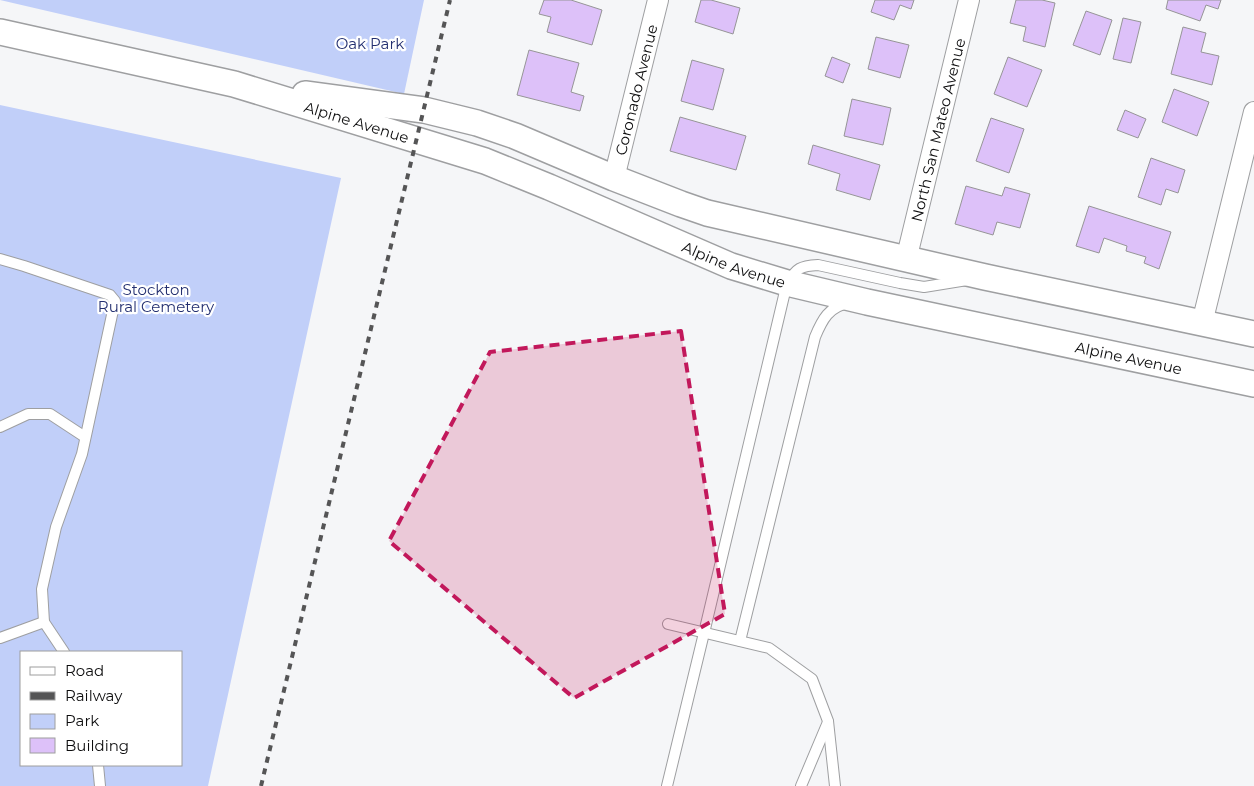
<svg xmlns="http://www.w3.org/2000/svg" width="1254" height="786" font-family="Montserrat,sans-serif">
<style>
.green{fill:#c1cff9;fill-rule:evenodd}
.building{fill:#ddc1f9;stroke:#969597}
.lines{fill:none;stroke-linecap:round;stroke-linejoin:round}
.service-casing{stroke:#9e9fa1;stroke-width:12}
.minor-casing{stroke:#9e9fa1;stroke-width:22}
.tertiary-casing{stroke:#9e9fa1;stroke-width:28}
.service{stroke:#fff;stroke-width:10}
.minor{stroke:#fff;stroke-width:20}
.tertiary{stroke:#fff;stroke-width:25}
.rail{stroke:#555556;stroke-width:4;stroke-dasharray:6 6;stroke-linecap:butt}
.marked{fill:#c2185b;fill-opacity:0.2;stroke:#c2185b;stroke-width:4;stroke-dasharray:10 6;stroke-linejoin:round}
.labels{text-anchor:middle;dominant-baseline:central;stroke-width:4.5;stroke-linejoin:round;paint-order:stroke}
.park-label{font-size:15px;fill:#232f70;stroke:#fff}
.street-label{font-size:15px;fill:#0c0c0d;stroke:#fff}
</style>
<rect width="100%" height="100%" fill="#f5f6f8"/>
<g class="green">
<path d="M 0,0 L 424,0 L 404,94 Z"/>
<path d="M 0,105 L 341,178 L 208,786 L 0,786 ZM 21,652 L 181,652 L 181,765 L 21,765 Z"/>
</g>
<g class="building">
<path d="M 544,0 L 571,0 L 602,10 L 592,45 L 547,32 L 551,17 L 539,14 Z"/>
<path d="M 701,0 L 711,0 L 740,8 L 733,34 L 695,22 Z"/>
<path d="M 875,0 L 914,0 L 911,9 L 900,5 L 894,20 L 871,12 Z"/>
<path d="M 1016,0 L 1042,0 L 1055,3 L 1045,47 L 1023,41 L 1026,27 L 1010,23 Z"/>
<path d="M 1168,0 L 1221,0 L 1218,9 L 1206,5 L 1200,21 L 1166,9 Z"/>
<path d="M 1086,11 L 1112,20 L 1100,55 L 1073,45 Z"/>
<path d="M 1123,18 L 1141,22 L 1131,63 L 1113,59 Z"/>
<path d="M 1183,27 L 1206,33 L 1201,52 L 1219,56 L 1212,85 L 1171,74 Z"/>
<path d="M 876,37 L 909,45 L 900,78 L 868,69 Z"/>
<path d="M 529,50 L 579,63 L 571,92 L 584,96 L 580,111 L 517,95 Z"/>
<path d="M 832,57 L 850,64 L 843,83 L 825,76 Z"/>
<path d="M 1008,57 L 1042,70 L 1027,107 L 994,94 Z"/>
<path d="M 692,60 L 724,69 L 713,110 L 681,101 Z"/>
<path d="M 1174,89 L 1209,102 L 1197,136 L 1162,122 Z"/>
<path d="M 852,99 L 891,108 L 883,145 L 844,136 Z"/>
<path d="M 1125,110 L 1146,119 L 1138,138 L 1117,130 Z"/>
<path d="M 680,117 L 746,136 L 736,170 L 670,151 Z"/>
<path d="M 991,118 L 1024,129 L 1009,173 L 976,161 Z"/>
<path d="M 813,145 L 880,165 L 870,200 L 836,190 L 840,174 L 808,164 Z"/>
<path d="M 1151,158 L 1185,170 L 1178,193 L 1166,189 L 1161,205 L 1138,197 Z"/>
<path d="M 966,186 L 1002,196 L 1005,187 L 1030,194 L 1020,228 L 997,222 L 993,235 L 955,224 Z"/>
<path d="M 1089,206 L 1171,232 L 1159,269 L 1144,263 L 1146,257 L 1126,251 L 1127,246 L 1104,238 L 1099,253 L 1076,246 Z"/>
</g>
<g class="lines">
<defs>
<g id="service">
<path d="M 0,259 L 24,266 L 110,295 L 115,301 L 82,454 L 56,527 L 42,589 L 44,622 L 64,652"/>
<path d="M 0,427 L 28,414 L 50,414 L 85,437"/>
<path d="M 668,624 L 769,648 L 812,679 L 828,721 L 835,786"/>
<path d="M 0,638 L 44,622"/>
<path d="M 740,641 L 815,337 C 822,320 829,306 849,303"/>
<path d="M 98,765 L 100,786"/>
<path d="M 667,786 L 704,633 L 787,283 C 797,268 800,266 818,265 L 900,283 L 924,287 L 967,280"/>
<path d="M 801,786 L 828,722"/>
</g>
<g id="minor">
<path id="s1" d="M 614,178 L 658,0"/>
<path id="s2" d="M 906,260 L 969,0"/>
<path d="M 1202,323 L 1254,112"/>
</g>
<g id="tertiary">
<path id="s3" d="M 0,32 L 234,84 L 485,161 L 549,187 L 731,266 L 787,283 L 867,302 L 1254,384"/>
<path d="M 305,94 L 424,110 L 477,123 L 515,136 L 614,178 L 681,204 L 707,213 L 985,277 L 1254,334"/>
</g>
</defs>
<use href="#service" class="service-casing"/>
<use href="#minor" class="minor-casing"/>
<use href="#tertiary" class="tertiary-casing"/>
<use href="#service" class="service"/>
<use href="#minor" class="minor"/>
<use href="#tertiary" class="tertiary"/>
<path class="rail" d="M 261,786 L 450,0"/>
</g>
<path class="marked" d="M 681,331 L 725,614 L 574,698 L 389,541 L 490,352 Z"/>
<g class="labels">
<g class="park-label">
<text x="370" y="43">Oak Park</text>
<text x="156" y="289">Stockton<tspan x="156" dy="17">Rural Cemetery</tspan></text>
</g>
<g class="street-label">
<text stroke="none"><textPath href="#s1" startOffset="91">Coronado Avenue</textPath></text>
<text stroke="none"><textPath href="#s3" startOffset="368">Alpine Avenue</textPath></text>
<text stroke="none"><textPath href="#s2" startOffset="134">North San Mateo Avenue</textPath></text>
<text stroke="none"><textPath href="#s3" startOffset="772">Alpine Avenue</textPath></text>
<text stroke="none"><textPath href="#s3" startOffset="1178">Alpine Avenue</textPath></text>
</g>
</g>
<rect x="20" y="651" width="162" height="115" fill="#ffffff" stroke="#9e9e9e"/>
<rect x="30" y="667" width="25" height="8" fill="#ffffff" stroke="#9e9e9e"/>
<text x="65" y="676" font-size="15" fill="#0c0c0d">Road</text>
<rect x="30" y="692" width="25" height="8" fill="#555556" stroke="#9e9e9e"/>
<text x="65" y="701" font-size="15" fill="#0c0c0d">Railway</text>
<rect x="30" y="714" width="25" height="15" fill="#c1cff9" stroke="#9e9e9e"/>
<text x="65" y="726" font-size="15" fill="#0c0c0d">Park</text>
<rect x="30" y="738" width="25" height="15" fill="#ddc1f9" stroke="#9e9e9e"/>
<text x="65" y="751" font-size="15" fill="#0c0c0d">Building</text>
</svg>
